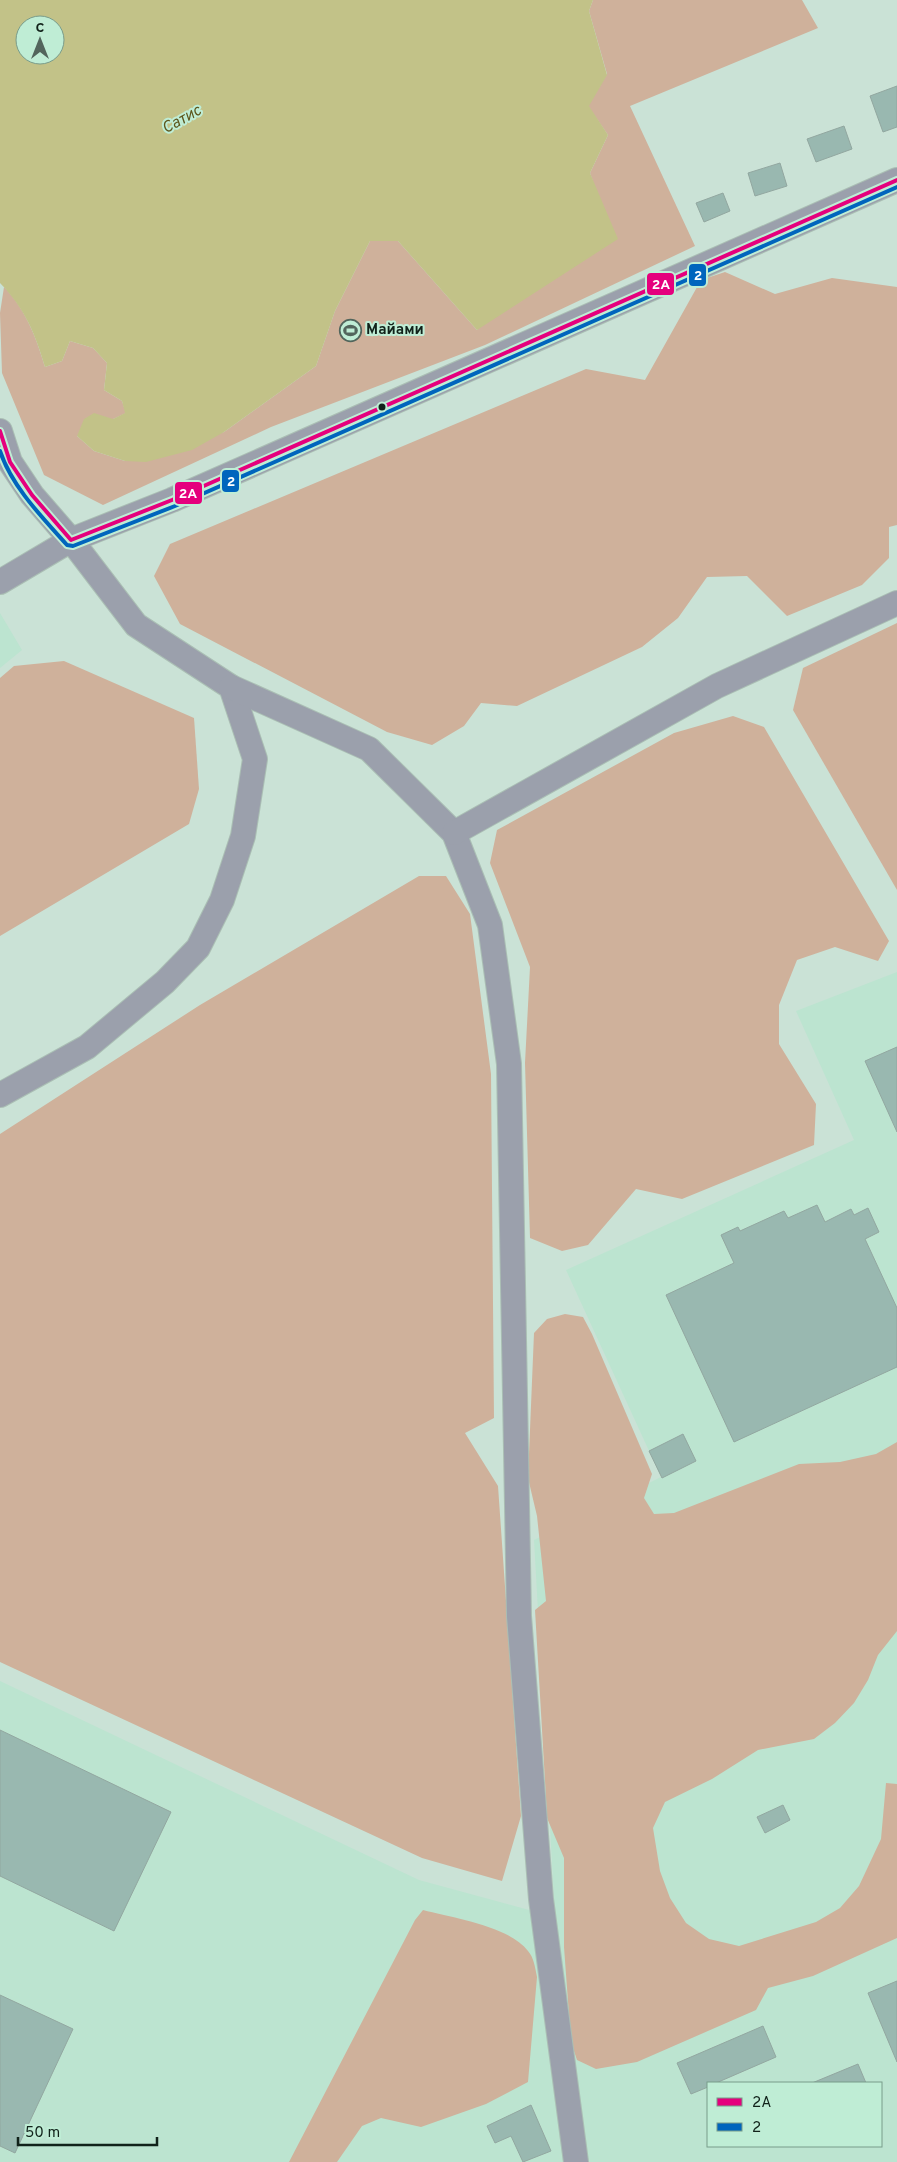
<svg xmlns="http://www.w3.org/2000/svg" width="897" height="2162" font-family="Overpass,sans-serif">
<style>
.built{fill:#bce4d0;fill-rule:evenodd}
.forest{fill:#cfb19b}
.water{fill:#c2c288;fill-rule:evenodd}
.building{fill:#99b8b0;stroke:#92a7a0}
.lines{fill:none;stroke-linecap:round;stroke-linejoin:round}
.minor-casing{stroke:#aabeb4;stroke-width:26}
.minor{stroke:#9ba0ac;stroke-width:24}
.bus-1-casing{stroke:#bfedd5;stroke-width:8}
.bus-2-casing{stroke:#bfedd5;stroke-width:8}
.bus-1{stroke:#e5007d;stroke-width:4}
.bus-2{stroke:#0065bd;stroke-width:4}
.bus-dot{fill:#11221a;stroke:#bfedd5;stroke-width:2}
.labels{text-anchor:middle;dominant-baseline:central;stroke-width:4;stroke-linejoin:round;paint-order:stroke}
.poi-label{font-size:15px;font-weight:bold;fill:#11221a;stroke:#bfedd5;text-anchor:start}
.water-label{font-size:16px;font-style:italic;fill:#5d561c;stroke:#bfedd5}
.line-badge{stroke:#bfedd5;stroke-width:2}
.badge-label{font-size:14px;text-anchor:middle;font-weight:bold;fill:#fff}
</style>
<rect width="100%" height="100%" fill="#cae2d6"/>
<g class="built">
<path d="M 0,613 L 22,650 L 0,668 Z"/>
<path d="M 897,972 L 897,2162 L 0,2162 L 0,1681 L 419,1880 L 555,1917 L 534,1540 L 661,1477 L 566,1270 L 854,1140 L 796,1011 ZM 708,2083 L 881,2083 L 881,2146 L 708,2146 Z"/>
</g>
<g class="forest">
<path d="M 593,0 L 802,0 L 818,28 L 630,106 L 695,246 L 485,345 L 271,427 L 103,505 L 44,475 L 2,373 L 0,313 L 4,287 C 26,310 36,337 45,367 L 62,361 L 70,341 L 93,348 L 107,363 L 104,390 L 122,401 L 126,413 L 77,436 L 94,451 L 125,461 L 224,432 L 316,366 L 335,311 L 370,241 L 398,241 L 477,330 L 597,193 L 590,173 L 608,135 L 588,106 L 607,74 L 589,11 Z"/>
<path d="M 725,272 L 775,294 L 832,278 L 897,287 L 897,525 L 889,527 L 889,558 L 862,585 L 787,616 L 747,576 L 707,577 L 678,618 L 642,647 L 517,706 L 481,703 L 464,726 L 432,745 L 387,732 L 180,624 L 154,576 L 170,544 L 586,369 L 645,380 L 701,280 Z"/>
<path d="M 897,623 L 897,890 L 793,710 L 803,668 Z"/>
<path d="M 64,661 L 194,718 L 199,789 L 189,824 L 0,936 L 0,678 L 14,666 Z"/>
<path d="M 733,716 L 764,727 L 889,941 L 878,961 L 835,947 L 797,960 L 779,1005 L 779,1044 L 816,1104 L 814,1145 L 682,1199 L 636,1189 L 588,1245 L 562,1251 L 530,1238 L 525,1063 L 530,967 L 490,863 L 497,830 L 674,733 Z"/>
<path d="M 419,876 L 446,876 L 470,914 L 491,1074 L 494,1418 L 465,1433 L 498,1486 L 521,1816 L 502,1881 L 422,1858 L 0,1662 L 0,1134 L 200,1005 Z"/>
<path d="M 565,1314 L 583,1317 L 592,1334 L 652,1474 L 644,1498 L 654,1514 L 674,1513 L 799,1464 L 840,1462 L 876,1454 L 897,1442 L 897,1631 L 878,1655 L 868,1680 L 854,1703 L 835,1723 L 814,1739 L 758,1750 L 712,1779 L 665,1802 L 653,1828 L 660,1871 L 670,1898 L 686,1923 L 709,1939 L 739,1946 L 816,1922 L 840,1908 L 859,1886 L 881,1839 L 886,1783 L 897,1784 L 897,1938 L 813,1976 L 768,1988 L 756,2010 L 637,2062 L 596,2069 L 577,2060 L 571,2042 L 564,1947 L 564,1858 L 547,1818 L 546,1798 L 535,1610 L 546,1601 L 537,1516 L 528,1478 L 534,1333 L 547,1319 Z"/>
<path d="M 423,1910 C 453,1918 509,1926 528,1951 C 534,1958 535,1967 537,1977 L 528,2082 L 486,2104 L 421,2127 L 381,2118 L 362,2126 L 337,2162 L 289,2162 L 415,1920 Z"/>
</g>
<path class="water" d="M 0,0 L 593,0 L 589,11 L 607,75 L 589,106 L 608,135 L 590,173 L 618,239 L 477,330 L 398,241 L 370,241 L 335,311 L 316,366 L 224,432 L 192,450 L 146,462 L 125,461 L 94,451 L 77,436 L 84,419 L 94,413 L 113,419 L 125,413 L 122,401 L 104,390 L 107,363 L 93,348 L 70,341 L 62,361 L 45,367 C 35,333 25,309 0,283 ZM 25,25 L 55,25 L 55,55 L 25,55 Z"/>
<g class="building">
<path d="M 897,86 L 897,127 L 883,132 L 870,96 Z"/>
<path d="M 844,126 L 852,149 L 816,162 L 807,139 Z"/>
<path d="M 780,163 L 787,186 L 755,196 L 748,173 Z"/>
<path d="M 723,193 L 730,211 L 704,222 L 696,203 Z"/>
<path d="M 897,1047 L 897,1132 L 865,1061 Z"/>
<path d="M 817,1205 L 825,1222 L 851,1209 L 854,1215 L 868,1208 L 879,1232 L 865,1239 L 897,1308 L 897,1367 L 734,1442 L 666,1295 L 734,1263 L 721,1235 L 738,1227 L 740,1231 L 784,1211 L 788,1218 Z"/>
<path d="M 683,1434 L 696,1461 L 662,1478 L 649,1451 Z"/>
<path d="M 0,1730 L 171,1812 L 114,1931 L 0,1876 Z"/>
<path d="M 783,1805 L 790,1820 L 765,1833 L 757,1817 Z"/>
<path d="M 897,1981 L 897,2062 L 868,1993 Z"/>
<path d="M 0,1995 L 73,2029 L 15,2153 L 0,2146 Z"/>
<path d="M 763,2026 L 776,2057 L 716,2083 L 708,2083 L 708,2087 L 691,2094 L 677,2063 Z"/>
<path d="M 858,2064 L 866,2083 L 812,2083 Z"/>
<path d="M 531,2105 L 551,2151 L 523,2162 L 511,2136 L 495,2143 L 487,2126 Z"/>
</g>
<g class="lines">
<defs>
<g id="minor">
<path d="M 0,431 L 10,462 L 32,495 L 71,540 L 136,625 L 231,687 L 255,759 L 243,836 L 222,900 L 198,948 L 165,982 L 87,1047 L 0,1095"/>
<path d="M 0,582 L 71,540 L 172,500 L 897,180"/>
<path d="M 231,687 L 369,749 L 454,833 L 490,925 L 509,1064 L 519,1616 L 541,1899 L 576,2162"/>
<path d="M 454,833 L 717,686 L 897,603"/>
</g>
</defs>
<use href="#minor" class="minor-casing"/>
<use href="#minor" class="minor"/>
<defs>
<path id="bus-1" d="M 0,431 L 10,462 L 32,495 L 71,540 L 172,500 L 897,180"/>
<path id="bus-2" d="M 0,451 C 12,487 42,517 67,545 L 73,546 L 175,506 L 897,187"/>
</defs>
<use href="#bus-1" class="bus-1-casing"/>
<use href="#bus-2" class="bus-2-casing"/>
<use href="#bus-1" class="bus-1"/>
<use href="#bus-2" class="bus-2"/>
</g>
<defs>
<symbol id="stadium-ring" viewBox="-11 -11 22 22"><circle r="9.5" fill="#bfedd5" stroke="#52655c" stroke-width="1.5"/><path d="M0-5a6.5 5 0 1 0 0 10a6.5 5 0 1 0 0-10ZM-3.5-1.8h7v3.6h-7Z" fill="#52655c"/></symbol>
</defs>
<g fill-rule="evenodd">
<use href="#stadium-ring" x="338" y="318" width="25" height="25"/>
</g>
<circle class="bus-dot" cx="382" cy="407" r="4.5"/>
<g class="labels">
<g class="poi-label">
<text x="366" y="330">Майами</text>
</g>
<g class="water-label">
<text transform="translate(182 120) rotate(-29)">Сатис</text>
</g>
</g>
<g class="line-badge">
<rect x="688" y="263" width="19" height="24" rx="5" fill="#0065bd"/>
<rect x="646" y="272" width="29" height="24" rx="5" fill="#e5007d"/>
<rect x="221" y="469" width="19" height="24" rx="5" fill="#0065bd"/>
<rect x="174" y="481" width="29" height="24" rx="5" fill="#e5007d"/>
</g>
<g class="badge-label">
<text x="698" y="280">2</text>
<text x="661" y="289">2А</text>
<text x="231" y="486">2</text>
<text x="188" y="498">2А</text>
</g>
<rect x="707" y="2082" width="175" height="65" fill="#bfedd5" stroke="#799c8a"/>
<rect x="717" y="2098" width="25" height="8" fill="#e5007d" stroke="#799c8a"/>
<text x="752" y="2107" font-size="15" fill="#11221a">2А</text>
<rect x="717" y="2123" width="25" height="8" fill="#0065bd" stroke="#799c8a"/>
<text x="752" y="2132" font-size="15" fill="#11221a">2</text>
<g transform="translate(40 40)"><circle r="24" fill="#bfedd5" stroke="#799c8a"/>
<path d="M0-4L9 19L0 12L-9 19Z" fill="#52655c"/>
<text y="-8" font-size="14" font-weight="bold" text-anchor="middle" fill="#11221a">С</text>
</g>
<path d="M18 2137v8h139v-8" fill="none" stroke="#11221a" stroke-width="2.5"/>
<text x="25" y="2137" font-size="15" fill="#11221a" stroke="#bfedd5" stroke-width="4" paint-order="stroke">50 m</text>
</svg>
